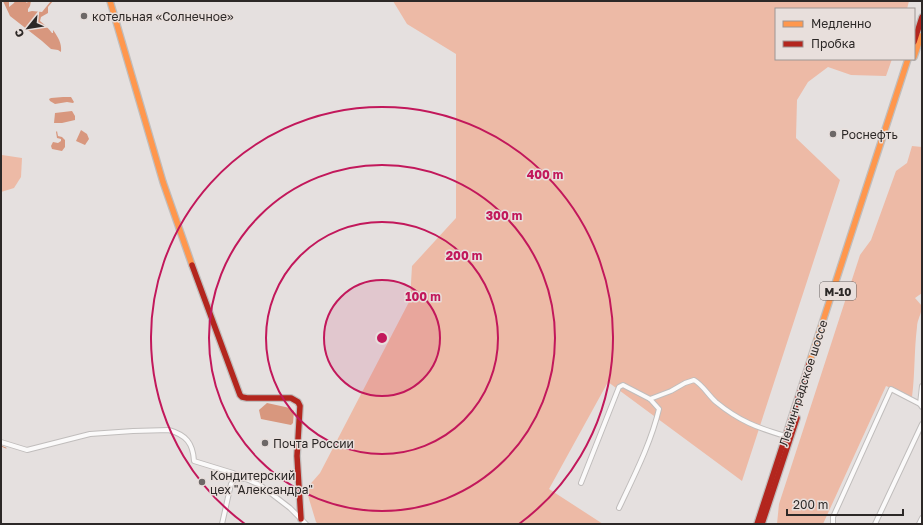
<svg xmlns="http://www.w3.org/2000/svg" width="923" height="525" font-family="'Golos Text',sans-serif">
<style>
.green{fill:#edbaa6}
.water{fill:#d8977e}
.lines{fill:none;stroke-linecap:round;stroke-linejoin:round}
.stream{stroke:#d8977e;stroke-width:1}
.street-casing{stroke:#c0bdbc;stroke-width:6}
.slow-casing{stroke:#c0bdbc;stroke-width:8}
.jam-casing{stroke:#c0bdbc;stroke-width:8}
.street{stroke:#fbfafa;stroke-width:4}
.slow{stroke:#ff974d;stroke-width:5.5}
.jam{stroke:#b3261e;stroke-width:5.5}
.ring{fill:none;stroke:#c2185b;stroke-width:2}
.poi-dot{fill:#6d6867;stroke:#e8dfdc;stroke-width:1.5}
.labels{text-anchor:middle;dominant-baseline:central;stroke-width:3;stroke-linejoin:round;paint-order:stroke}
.shield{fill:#e8dfdc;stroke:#645f5d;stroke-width:1}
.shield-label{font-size:11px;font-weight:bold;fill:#2c2827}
.poi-label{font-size:12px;fill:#2c2827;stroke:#e8dfdc;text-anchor:start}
.street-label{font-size:12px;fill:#2c2827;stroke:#e8dfdc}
.centre{fill:#c2185b;stroke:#e8dfdc;stroke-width:2}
.ring-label{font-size:12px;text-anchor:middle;font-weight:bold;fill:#c2185b;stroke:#e8dfdc;stroke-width:3;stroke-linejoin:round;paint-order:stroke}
</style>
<rect width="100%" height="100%" fill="#e5e0df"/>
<g class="green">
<path d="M 393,1 L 909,1 L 907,9 L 776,9 L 776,59 L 892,59 L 886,76 L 851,75 L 828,67 L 808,82 L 797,100 L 796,138 L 840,180 L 742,481 L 608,382 L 549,489 L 603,524 L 318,524 L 316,522 L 306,489 L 320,473 L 410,300 L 412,266 L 456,218 L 456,54 L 407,24 Z"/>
<path d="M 912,146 L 922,147 L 922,293 L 915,298 L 922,306 C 922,313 917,320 917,327 C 914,351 915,374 912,397 L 886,386 L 823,524 L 777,524 L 779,504 L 860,255 L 871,240 L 896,171 L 907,163 Z"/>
<path d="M 2,155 L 22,158 L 21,177 L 14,188 L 1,192 L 1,156 Z"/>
</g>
<g class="water">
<path d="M 3,1 L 9,1 L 9,7 L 14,3 L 15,1 L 25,1 L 27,3 L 28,1 L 31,1 L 30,6 L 28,9 L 28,12 L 32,11 L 42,12 L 51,1 L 53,1 L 48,7 L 48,13 L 41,17 L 40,21 C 45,25 49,29 52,33 L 53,33 L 53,30 C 58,37 62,43 61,52 L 58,50 L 51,49 L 42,41 L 10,16 Z"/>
<path d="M 63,97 L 71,97 L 74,102 L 73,103 L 67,102 L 55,104 L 50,101 L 49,99 L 51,98 Z"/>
<path d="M 72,111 L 75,116 L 75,120 L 62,123 L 54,123 L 55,113 Z"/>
<path d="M 81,130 L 87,134 L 89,139 L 85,145 L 76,141 Z"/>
<path d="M 57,131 L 58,136 L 62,137 L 65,140 L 65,147 L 62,151 L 52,149 L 51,146 L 53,142 L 58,143 L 61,141 L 61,139 L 57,138 L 56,132 Z"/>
<path d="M 267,403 L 290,408 L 294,411 L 293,423 L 291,425 L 261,419 L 259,410 Z"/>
</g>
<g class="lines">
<path class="stream" d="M 1,446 L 6,448"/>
<defs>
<g id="street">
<path d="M 922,386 L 920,404 L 922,407"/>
<path d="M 650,399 L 671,391 L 685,383 L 694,380 C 703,385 708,395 716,402 C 739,421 758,428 785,436"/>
<path d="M 1,442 L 27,450 L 90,434 L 133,431 L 169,430 C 186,435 193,443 194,461 L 233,473 L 240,478 L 246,479 L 260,485 L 290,508 L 306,524"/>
<path d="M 581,483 L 619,387 L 623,385 L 650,399 L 659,409 C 651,443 634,476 619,508"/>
<path d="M 222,524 L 231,484 L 235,479 L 242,479"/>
<path d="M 833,524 L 833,517 L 891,389 L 920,404"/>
<path d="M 875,524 L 922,424"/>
<path d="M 919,524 L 922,518"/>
</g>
<g id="slow">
<path d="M 110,1 L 163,182 L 192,265"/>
<path d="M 914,57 L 921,36"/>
<path d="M 809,364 L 908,59"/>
</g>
<g id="jam">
<path d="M 914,42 L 922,17"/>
<path d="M 192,265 L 240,395 L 242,397 L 247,398 L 291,398 L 298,402 L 300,406 L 297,456 L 301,519"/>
<path d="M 757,524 L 809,364"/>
<path d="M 762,524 L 797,418"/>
</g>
</defs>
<use href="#street" class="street-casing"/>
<use href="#slow" class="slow-casing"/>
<use href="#jam" class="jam-casing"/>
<use href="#street" class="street"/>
<use href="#slow" class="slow"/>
<use href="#jam" class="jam"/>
</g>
<circle cx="382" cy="338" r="58" fill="#c2185b" fill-opacity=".12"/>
<g class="ring">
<circle cx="382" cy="338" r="58"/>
<circle cx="382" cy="338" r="116"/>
<circle cx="382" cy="338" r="173"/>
<path d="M245 524A231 231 0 1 1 519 524"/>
</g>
<g class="poi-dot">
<circle cx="84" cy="16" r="4"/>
<circle cx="833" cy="134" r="4"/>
<circle cx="265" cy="443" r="4"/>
<circle cx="202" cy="482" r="4"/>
</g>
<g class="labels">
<rect class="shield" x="820" y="282" width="36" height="18" rx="3"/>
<g class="shield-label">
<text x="838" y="291">М-10</text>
</g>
<g class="poi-label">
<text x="92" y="16">котельная «Солнечное»</text>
<text x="841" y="134">Роснефть</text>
<text x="273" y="443">Почта России</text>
<text x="210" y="475">Кондитерский<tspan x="210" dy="14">цех "Александра"</tspan></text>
</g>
<g class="street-label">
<text transform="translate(803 383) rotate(-72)">Ленинградское шоссе</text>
</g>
</g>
<circle cx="382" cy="338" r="6" class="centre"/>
<g class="ring-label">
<text x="545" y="179">400 m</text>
<text x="504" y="220">300 m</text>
<text x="464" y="260">200 m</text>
<text x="423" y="301">100 m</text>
</g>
<rect width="923" height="525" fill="none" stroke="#2c2827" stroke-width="4"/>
<rect x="775" y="8" width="140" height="52" fill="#e8dfdc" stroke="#9d9694"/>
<rect x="783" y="21" width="20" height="6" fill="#ff974d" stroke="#9d9694"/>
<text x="811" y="28" font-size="12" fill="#2c2827">Медленно</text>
<rect x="783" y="41" width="20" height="6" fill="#b3261e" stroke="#9d9694"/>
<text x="811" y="48" font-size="12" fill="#2c2827">Пробка</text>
<g transform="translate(28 28) rotate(240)" stroke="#e8dfdc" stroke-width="3" paint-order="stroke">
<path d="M0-3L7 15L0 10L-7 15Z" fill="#2c2827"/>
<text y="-6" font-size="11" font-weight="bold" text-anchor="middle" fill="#2c2827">С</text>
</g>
<path d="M787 509v6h116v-6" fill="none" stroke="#2c2827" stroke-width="2"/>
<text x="793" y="509" font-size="12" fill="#2c2827" stroke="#e8dfdc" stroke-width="3" paint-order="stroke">200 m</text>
</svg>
